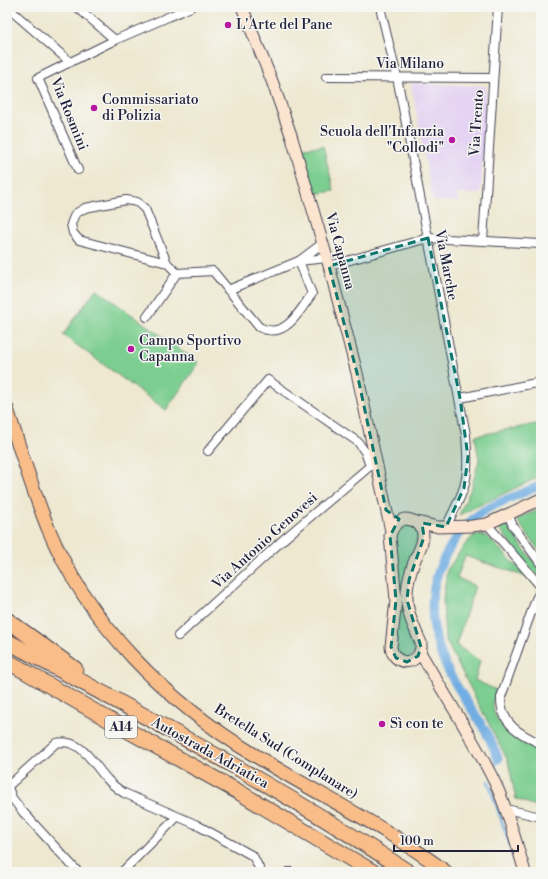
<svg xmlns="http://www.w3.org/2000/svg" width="548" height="879" font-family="'Libre Bodoni',serif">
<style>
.built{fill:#e4d3f2}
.green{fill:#7bce90;stroke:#4e7866}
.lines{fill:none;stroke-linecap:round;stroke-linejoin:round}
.stream{stroke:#71ade2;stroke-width:2.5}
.canal{stroke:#71ade2;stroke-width:9}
.street-casing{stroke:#414051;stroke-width:10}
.secondary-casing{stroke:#414051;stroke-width:13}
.primary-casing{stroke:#414051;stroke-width:15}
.highway-casing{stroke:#414051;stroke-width:17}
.street{stroke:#fff;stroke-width:8}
.secondary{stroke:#fce5d0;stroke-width:11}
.primary{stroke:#f8bd89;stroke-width:13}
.highway{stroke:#f8bd89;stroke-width:15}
.marked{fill:#0f766e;fill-opacity:0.2;stroke:#0f766e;stroke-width:3;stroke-dasharray:8 5;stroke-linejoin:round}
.poi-dot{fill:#b5179e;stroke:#f6f6f2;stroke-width:1.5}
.labels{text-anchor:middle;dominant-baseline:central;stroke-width:3;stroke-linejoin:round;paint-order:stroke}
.shield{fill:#f6f6f2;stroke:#626272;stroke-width:1}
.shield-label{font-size:13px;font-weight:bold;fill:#22223b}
.poi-label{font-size:14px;fill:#22223b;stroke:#f6f6f2;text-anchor:start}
.street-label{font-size:14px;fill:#22223b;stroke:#f6f6f2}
</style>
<rect width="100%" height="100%" fill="#f6f6f2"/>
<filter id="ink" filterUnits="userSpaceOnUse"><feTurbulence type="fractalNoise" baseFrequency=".025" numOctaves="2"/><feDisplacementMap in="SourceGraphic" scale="8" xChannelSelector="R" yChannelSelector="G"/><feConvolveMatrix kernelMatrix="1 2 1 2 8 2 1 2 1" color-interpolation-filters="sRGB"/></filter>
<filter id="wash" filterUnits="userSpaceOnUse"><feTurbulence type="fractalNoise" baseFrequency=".012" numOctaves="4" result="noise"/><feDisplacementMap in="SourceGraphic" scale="16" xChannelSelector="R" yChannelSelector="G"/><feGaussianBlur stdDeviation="0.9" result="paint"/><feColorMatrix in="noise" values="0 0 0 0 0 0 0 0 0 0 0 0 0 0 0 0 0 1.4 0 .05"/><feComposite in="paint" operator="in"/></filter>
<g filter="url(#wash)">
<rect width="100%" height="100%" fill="#eee8d0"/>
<path class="built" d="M 411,83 L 486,86 L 481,194 L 457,194 L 458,202 L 433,201 Z"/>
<g class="green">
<path d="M 323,146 L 334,191 L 315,194 L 303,148 Z"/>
<path d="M 96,289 L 199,363 L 166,410 L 63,335 Z"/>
<path d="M 541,423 L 541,476 L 459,515 L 472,486 L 479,460 L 475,436 Z"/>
<path d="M 541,509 L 541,551 L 540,552 L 516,519 Z"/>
<path d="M 405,523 L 417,528 L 419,535 L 408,566 L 418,648 L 409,658 L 397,654 L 395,646 L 395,532 Z"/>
<path d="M 501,523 L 506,525 L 539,569 L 540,575 L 534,573 L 499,528 Z"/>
<path d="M 474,535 L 486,536 L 496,545 L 527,577 L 465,556 L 457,578 L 475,586 L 456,645 L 480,661 L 475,680 L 496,690 C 495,694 493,700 493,705 C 493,727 524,744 541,751 L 541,808 L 516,799 L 508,761 L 445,639 L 443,600 L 447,570 L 464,546 Z"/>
</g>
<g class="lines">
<g class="stream">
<path d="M 494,767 L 498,759"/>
<path d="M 488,781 L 519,872"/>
</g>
<path class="canal" d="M 498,759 C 488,728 465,703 450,674 C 426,627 424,581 457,537 C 465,527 473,517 485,510 C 503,500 523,493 541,485"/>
</g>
</g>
<g filter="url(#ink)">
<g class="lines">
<defs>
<g id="street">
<path d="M 7,7 L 70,62"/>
<path d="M 77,7 L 115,40"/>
<path d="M 380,7 L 397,77 L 466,435 C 467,452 469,470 464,487 C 460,500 452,514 446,527"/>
<path d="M 326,77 L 493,78"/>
<path d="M 78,170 L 38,78 L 115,40 L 191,7"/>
<path d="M 483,241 L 498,7"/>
<path d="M 299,261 L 323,243"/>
<path d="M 167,263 L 145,209 L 137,202 L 126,200 L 85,208 L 75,214 L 71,224 L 73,233 L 79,240 L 167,263 L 177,273"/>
<path d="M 329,266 L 428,238 L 541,244"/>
<path d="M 228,290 L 299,261 L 327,258"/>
<path d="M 147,317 L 177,273 L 213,271 L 259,327 C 262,328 265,330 268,330 C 288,335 302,307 312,294 L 299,261"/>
<path d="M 460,398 L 541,382"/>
<path d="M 208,451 L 268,380 L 358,442 L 365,452 L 370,466"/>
<path d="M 508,514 L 513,526 L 541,564"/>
<path d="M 487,524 L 541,587"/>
<path d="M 541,590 L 536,599 L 501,697 C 500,724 520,734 541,744"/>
<path d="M 178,636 L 285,538 L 376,461"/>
<path d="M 7,787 L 56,743 C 81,737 93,764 107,779 C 112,785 118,789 124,793 L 195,824 L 253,856 L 261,872"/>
<path d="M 8,787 L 12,798 L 23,812 L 78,872"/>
<path d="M 506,809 L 541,817"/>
<path d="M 122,872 L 177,817"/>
<path d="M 288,872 L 291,872"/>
</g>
<g id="secondary">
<path d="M 242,7 L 272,81 L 291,135 L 327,258 L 357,373 L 391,531"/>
<path d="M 404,519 C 414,519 424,525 423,537 C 423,544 419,551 416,557 C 411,570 406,585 407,599 C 407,614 415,629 421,643 C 423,665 394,669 391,647 L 396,600 L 390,536 C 392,527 396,522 404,519 Z"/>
<path d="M 417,522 L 438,527 L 472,526 L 487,524 L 541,499"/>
<path d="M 420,652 C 445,696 474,739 496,785 C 509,813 516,843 525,872"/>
</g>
<path id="primary" d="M 7,409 C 20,449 32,489 48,528 C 89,626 167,702 256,756 C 319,795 387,827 446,872"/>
<g id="highway">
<path d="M 7,620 L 75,669"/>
<path d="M 7,641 C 142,715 280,787 408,872"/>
<path d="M 7,661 L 118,725 L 237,791 L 373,872"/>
</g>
</defs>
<use href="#street" class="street-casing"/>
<use href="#secondary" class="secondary-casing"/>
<use href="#primary" class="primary-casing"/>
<use href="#highway" class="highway-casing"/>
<use href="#street" class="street"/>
<use href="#secondary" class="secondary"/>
<use href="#primary" class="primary"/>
<use href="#highway" class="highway"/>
</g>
</g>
<path class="marked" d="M 428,238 L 460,398 L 468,457 L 464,488 L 446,527 L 422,523 L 424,537 L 409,580 L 407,600 L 421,647 L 418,656 L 407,662 L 396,658 L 391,647 L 396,600 L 390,536 L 399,519 L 386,510 L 357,373 L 329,266 Z"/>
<g class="poi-dot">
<circle cx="228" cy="25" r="4"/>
<circle cx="94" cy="108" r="4"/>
<circle cx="452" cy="140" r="4"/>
<circle cx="131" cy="349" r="4"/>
<circle cx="382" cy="724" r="4"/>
</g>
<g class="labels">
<rect class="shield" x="105" y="716" width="32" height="22" rx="3"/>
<g class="shield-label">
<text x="121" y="727">A14</text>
</g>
<g class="poi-label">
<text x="236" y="25">L'Arte del Pane</text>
<text x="102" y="100">Commissariato<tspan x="102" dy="16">di Polizia</tspan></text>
<text x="444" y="132" text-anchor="end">Scuola dell'Infanzia<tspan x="444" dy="16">"Collodi"</tspan></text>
<text x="139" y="341">Campo Sportivo<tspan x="139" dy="16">Capanna</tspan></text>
<text x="390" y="724">Sì con te</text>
</g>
<g class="street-label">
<text x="410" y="64">Via Milano</text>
<text transform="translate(69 114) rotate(68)">Via Rosmini</text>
<text transform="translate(477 123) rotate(-86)">Via Trento</text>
<text transform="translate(340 251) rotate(75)">Via Capanna</text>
<text transform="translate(446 265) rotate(79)">Via Marche</text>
<text transform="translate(265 541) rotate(-42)">Via Antonio Genovesi</text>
<text transform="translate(286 752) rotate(32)">Bretella Sud (Complanare)</text>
<text transform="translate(210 753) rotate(29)">Autostrada Adriatica</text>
</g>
</g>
<rect width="548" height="879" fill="none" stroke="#f6f6f2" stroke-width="24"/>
<path d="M394 845v6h124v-6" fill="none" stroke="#22223b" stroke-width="2"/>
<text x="400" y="845" font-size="12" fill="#22223b" stroke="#f6f6f2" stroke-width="3" paint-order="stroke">100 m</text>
</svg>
